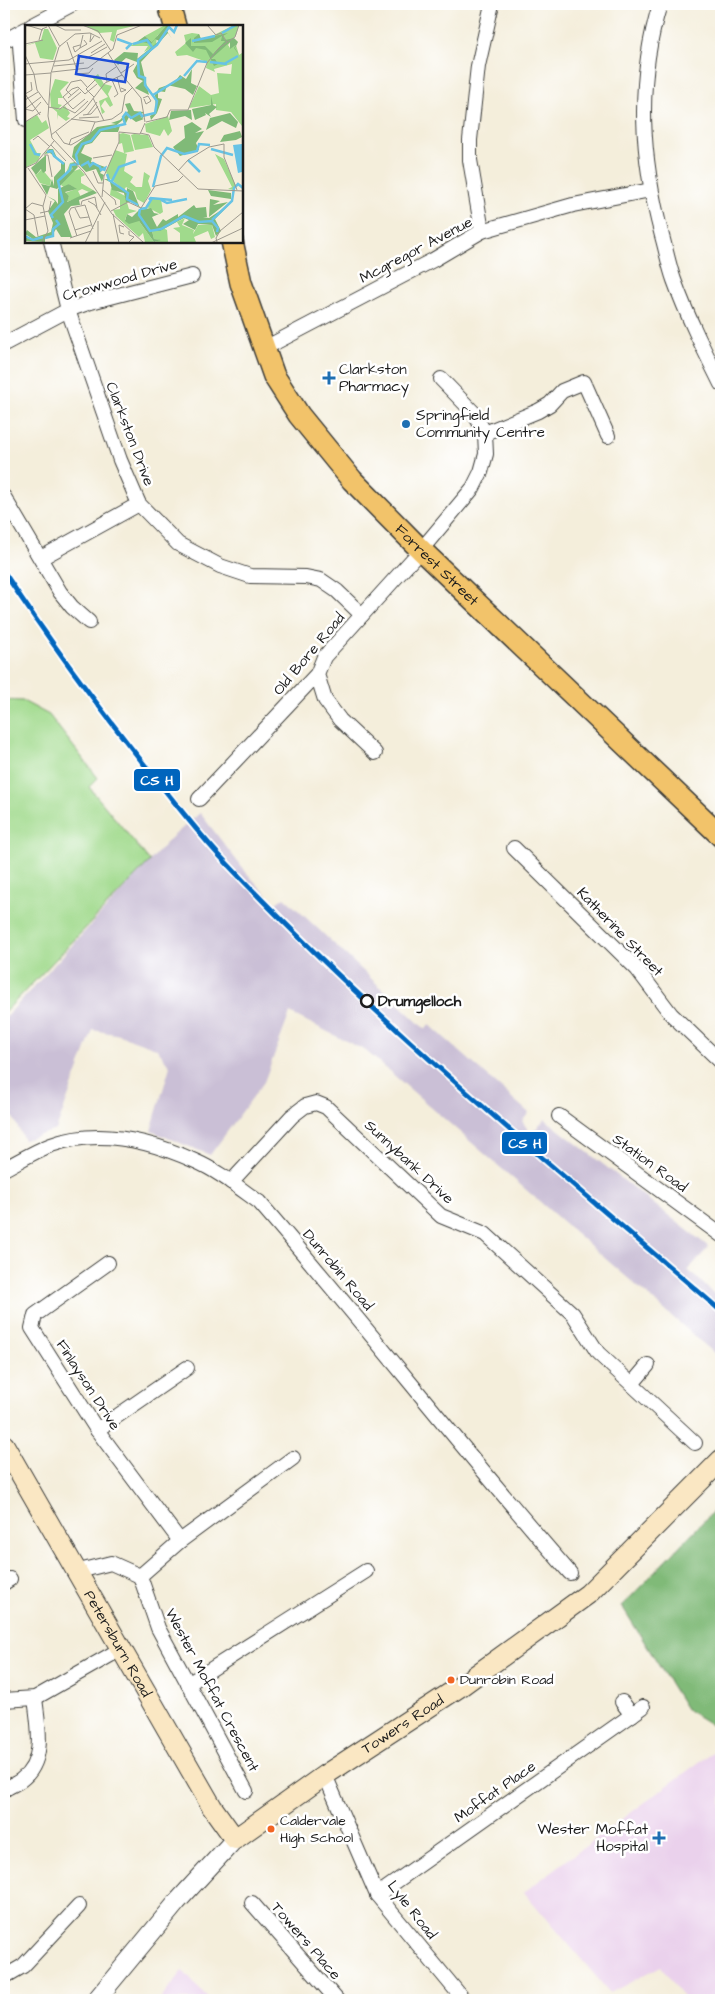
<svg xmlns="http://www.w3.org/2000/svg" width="725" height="2004" font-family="'Architects Daughter',sans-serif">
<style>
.built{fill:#ead1ec}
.industrial{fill:#cabfd6}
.green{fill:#a0da8c;stroke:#5e7b54}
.forest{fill:#80ba78;stroke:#4e6b4a}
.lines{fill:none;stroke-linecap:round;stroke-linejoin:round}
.minor-casing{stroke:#3c3c39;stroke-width:16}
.tertiary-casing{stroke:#3c3c39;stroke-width:20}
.secondary-casing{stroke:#3c3c39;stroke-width:22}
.primary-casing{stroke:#3c3c39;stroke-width:24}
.minor{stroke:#fff;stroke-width:14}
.tertiary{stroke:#fff;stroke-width:18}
.secondary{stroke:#fae7c3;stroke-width:20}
.primary{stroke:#f2c36a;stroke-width:21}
.rail-1-casing{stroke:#fff;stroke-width:9}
.rail-1{stroke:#0065bd;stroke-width:5}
.poi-dot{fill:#1f6fb2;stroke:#fff;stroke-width:2}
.stop-dot{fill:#fff;stroke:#1c1c1c;stroke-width:2.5}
.bus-dot{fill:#f26522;stroke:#fff;stroke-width:2}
.labels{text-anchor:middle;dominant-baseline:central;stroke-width:5;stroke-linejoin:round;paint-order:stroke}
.bus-label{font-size:14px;fill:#1c1c1c;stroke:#fff;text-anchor:start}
.street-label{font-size:15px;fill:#1c1c1c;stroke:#fff}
.poi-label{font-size:15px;fill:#1c1c1c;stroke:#fff;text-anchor:start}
.stop-label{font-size:15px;font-weight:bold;fill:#1c1c1c;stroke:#fff;text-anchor:start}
.inset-river{fill:none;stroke:#67c3e5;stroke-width:2.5}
.inset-road{fill:none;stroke:#9e9a8f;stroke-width:1}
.view{fill:#1d4ed8;fill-opacity:0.15;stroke:#1d4ed8;stroke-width:2.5}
.inset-edge{fill:none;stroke:#1c1c1c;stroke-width:2.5}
.line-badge{stroke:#fff;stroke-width:2}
.badge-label{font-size:14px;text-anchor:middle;font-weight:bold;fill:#fff}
</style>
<rect width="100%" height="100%" fill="#fff"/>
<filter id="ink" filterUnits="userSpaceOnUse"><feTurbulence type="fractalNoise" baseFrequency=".02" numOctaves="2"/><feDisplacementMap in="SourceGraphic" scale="10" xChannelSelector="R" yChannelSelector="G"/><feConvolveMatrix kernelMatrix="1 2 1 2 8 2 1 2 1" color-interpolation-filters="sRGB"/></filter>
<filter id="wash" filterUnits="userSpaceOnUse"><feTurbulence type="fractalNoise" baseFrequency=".0096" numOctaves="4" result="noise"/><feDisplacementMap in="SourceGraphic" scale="20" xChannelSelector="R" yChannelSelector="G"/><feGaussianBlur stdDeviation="1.12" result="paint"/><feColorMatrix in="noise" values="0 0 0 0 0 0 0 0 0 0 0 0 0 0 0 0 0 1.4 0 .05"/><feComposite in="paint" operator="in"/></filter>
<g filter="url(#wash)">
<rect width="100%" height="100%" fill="#f4eedb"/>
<g class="built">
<path d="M 721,1746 L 721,2000 L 685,2000 L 661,1966 L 610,1993 L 524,1892 Z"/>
<path d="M 183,1971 L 209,2000 L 160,2000 Z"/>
</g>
<path class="industrial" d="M 200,813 L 244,870 L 275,904 L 284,897 L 425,1029 L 430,1025 L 529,1113 L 522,1121 L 531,1134 L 545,1119 L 709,1247 L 688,1270 L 721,1300 L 721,1359 L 366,1051 L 290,1013 L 264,1082 L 210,1155 L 151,1131 L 170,1066 L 156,1048 L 120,1035 L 93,1030 L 56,1130 L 24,1140 L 4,1099 L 4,1019 L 171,838 Z"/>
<path class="green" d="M 4,700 L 23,701 L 49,715 L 98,778 L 89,787 L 150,861 L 4,1013 Z"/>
<path class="forest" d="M 721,1503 L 721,1731 L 686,1709 L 622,1606 Z"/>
</g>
<g filter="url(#ink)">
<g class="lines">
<defs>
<g id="minor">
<path d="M 660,4 C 636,83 641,157 662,236 C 666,250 669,266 674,280 C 687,316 704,350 721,384"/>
<path d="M 31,26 L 73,4"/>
<path d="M 19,33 L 26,120"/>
<path d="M 4,41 L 26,29"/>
<path d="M 482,231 L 470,160 L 470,140 L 478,66 L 492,4"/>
<path d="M 51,241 L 68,310 L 120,460 L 139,504 L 178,544 L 220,566 L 250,576 L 306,577 L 321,580 L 337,591 L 362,615"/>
<path d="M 4,344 L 68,310 L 91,302 L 192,276"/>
<path d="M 263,349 L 433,260 L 482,231 L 573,205 L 651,190"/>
<path d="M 485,433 L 538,411 L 550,404 L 562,391 L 584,382 L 608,436"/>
<path d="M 4,497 L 60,592 L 72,607 L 89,622"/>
<path d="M 41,558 L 139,504"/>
<path d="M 317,674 L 325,700 L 340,720 L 375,753"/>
<path d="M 199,799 L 317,674 L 324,657 L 421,550 L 473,488 L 481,472 L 486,454 L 485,433 L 474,413 L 441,379"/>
<path d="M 514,848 L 637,969 L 671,1014 L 721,1062"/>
<path d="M 559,1116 L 721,1235"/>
<path d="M 4,1169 C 19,1161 35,1151 51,1145 C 98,1128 151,1141 195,1161 C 218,1171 238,1187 259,1202 C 365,1324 464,1452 570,1573"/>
<path d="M 231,1182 L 292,1116 L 305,1106 L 316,1103 L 326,1107 L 441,1216 L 485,1234 L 573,1314 L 598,1353 L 695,1443"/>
<path d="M 108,1263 L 35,1315 L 32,1328 L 97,1430 L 180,1541"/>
<path d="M 632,1384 L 648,1365"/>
<path d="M 97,1430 L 187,1368"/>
<path d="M 75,1572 L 111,1563 L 140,1576"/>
<path d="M 4,1583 L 10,1579"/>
<path d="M 188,1684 L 366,1571"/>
<path d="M 4,1700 L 35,1698 L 121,1649"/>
<path d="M 622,1702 L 632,1715"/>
<path d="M 325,1775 L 377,1895 L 464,2000"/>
<path d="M 4,1790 C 9,1786 16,1784 21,1780 C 47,1761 38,1725 35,1698"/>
<path d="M 246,1791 L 158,1628 L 140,1576 L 180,1541 L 293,1458"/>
<path d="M 377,1895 L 643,1707"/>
<path d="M 252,1903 L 337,2000"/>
<path d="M 4,1977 L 23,1966 L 79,1906"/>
</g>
<path id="tertiary" d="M 96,2000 L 177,1902 L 235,1839"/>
<g id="secondary">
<path id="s1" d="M 4,1445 L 212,1807 L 235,1839 L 325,1775 L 461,1686 L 588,1594 L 721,1460"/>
</g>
<g id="primary">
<path d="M 169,4 L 175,26"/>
<path id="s2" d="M 232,241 L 241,283 L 274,376 L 299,415 L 352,480 L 421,550 L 721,836"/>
</g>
</defs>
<use href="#minor" class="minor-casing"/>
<use href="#tertiary" class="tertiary-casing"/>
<use href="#secondary" class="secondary-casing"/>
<use href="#primary" class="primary-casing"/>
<use href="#minor" class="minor"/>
<use href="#tertiary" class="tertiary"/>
<use href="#secondary" class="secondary"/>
<use href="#primary" class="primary"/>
<defs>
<path id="rail-1" d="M 4,572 C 50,642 99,708 151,773 C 173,800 194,828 217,853 C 372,1019 549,1163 721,1311"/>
</defs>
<use href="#rail-1" class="rail-1-casing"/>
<use href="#rail-1" class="rail-1"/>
</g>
</g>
<g class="poi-dot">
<path d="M326.5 370.5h5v5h5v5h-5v5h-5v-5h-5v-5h5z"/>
<circle cx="406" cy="424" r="5"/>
<path d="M656.5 1830.5h5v5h5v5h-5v5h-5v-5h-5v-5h5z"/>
</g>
<circle class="stop-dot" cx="367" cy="1001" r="6"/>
<g class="bus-dot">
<circle cx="451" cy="1680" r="4.5"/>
<circle cx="271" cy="1829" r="4.5"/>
</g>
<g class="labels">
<g class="bus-label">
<text x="460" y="1680">Dunrobin Road</text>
<text x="280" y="1821">Caldervale<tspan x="280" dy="17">High School</tspan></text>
</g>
<g class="street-label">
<text transform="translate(416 250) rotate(-28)">Mcgregor Avenue</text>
<text transform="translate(120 280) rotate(-16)">Crowwood Drive</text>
<text transform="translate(130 434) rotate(69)">Clarkston Drive</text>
<text stroke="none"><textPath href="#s2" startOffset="392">Forrest Street</textPath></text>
<text transform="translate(309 654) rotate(-50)">Old Bore Road</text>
<text transform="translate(620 932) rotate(46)">Katherine Street</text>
<text transform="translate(409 1162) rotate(43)">Sunnybank Drive</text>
<text transform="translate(650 1163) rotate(36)">Station Road</text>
<text transform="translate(338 1270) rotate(50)">Dunrobin Road</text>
<text transform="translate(88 1385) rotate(57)">Finlayson Drive</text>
<text stroke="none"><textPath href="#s1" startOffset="229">Petersburn Road</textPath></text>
<text transform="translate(212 1690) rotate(62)">Wester Moffat Crescent</text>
<text stroke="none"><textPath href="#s1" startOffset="660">Towers Road</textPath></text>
<text transform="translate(495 1792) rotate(-35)">Moffat Place</text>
<text transform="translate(412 1910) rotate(52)">Lyle Road</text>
<text transform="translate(306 1941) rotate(49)">Towers Place</text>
</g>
<g class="poi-label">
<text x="339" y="369">Clarkston<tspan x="339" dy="17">Pharmacy</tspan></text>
<text x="416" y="415">Springfield<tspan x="416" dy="17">Community Centre</tspan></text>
<text x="648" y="1829" text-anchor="end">Wester Moffat<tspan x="648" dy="17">Hospital</tspan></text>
</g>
<g class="stop-label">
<text x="378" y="1001">Drumgelloch</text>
</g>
</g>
<g transform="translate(25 25)">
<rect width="218" height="218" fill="#f4eedb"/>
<path d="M 59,0 L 113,0 L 92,5 L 89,17 L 85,15 L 87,7 L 74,8 ZM 140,0 L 143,1 L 132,11 L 131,20 L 119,27 L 123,21 L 105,21 L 113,16 L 127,17 L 120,11 ZM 209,0 L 214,0 L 211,10 L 203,20 L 205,23 L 211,20 L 214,30 L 217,28 L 217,101 L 206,87 L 191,85 L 191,79 L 164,83 L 174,61 L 186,70 L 194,68 L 192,48 L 206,49 L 207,39 L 189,44 L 190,47 L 181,43 L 182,37 L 162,30 L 152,31 L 150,27 L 161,18 L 159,10 L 167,8 L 174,9 L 176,14 L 183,13 ZM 19,4 L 23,4 L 32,23 L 28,35 L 15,33 L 10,18 L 0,21 L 16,15 ZM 73,49 L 79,59 L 87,61 L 83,69 L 88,80 L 85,82 L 80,75 L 76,81 L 80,87 L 77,89 L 74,76 L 83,72 L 68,53 ZM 30,54 L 44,57 L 35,66 L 38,73 L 33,73 L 33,79 L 37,80 L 32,85 L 40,81 L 45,88 L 42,92 L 45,93 L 41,96 L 33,90 L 33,95 L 32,87 L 26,82 L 25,69 ZM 12,90 L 17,98 L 21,95 L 24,103 L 5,115 L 12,128 L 16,128 L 13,136 L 0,143 L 0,97 ZM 143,91 L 147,106 L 143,111 L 139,104 L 135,111 L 121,107 L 120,99 ZM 98,108 L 105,110 L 109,126 L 99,128 L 97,118 L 94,119 L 94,109 ZM 109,109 L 123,110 L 128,122 L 110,125 L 106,110 ZM 90,125 L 102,129 L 99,146 L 108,152 L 105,157 L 111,162 L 117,162 L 119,147 L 125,151 L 123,156 L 126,165 L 119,178 L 112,174 L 110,167 L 101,162 L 99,165 L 83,152 L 81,147 ZM 190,129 L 199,134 L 211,161 L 209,165 L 203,164 L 207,162 ZM 50,137 L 49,146 L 55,144 L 60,150 L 56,152 L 56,158 L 68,165 L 64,167 L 57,164 L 53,166 L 56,172 L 41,177 L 44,171 L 40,168 L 51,164 L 44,159 L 40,163 L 36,160 L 45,138 ZM 17,144 L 26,155 L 25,161 L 15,158 L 9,148 L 11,150 ZM 86,163 L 100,171 L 104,184 L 112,186 L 102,189 L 100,195 L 114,196 L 129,217 L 120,217 L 118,208 L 114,212 L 91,191 L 88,185 L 95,184 L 95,175 L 85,170 ZM 126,174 L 136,174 L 138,187 L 135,189 L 122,182 ZM 160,193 L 157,200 L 169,205 L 168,209 L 173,200 L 187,200 L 190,212 L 186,214 L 183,206 L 169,212 L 171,217 L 155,217 L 155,208 L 148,203 L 155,202 L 152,197 ZM 138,203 L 142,205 L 143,217 L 130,217 L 134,215 L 129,214 L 127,206 Z" fill="#a0da8c"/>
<path d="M 142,0 L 145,1 L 142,6 L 147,14 L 143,8 L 116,37 L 124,70 L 110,63 L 118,56 L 112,53 L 108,46 L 112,39 L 113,49 L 112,34 L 134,16 L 130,14 L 126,19 L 113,16 L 120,11 L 127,17 ZM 203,8 L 198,11 L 200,15 L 209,13 L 213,17 L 210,23 L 214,30 L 209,23 L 211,20 L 205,24 L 205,17 L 186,34 L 190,34 L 193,39 L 189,41 L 181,25 L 171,23 L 168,27 L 160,18 L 166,13 L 166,21 L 180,21 L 188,29 L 200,16 L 196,16 L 197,11 L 187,17 L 169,18 L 169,13 L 174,9 L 176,14 ZM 99,27 L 113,28 L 112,37 L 101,33 L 93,40 L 89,35 ZM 167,44 L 166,58 L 172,61 L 168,70 L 160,64 L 142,60 L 140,67 L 133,66 L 133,73 L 137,74 L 132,88 L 126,95 L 125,91 L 131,87 L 130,70 L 134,63 L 149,58 L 155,50 L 161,54 ZM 186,71 L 188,80 L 192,82 L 184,89 L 186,92 L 180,88 L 181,90 L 170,95 L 167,84 L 186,80 ZM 105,78 L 109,86 L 119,87 L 116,90 L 119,90 L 118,93 L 115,92 L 119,94 L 111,97 L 104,92 L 100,100 L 99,94 L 88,103 L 95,101 L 93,107 L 76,107 L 67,118 L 60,120 L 56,128 L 67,133 L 66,137 L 80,142 L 75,148 L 79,150 L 77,157 L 71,144 L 61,147 L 47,132 L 49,122 L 72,102 L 91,99 L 86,98 L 95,95 L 103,86 L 100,79 ZM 166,85 L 167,95 L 160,91 L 144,95 L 146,86 ZM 205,88 L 213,97 L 211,103 L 197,96 L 181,105 L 185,93 ZM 167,97 L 177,104 L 170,108 L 179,106 L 171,118 L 174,125 L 155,131 L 148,122 L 160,113 L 159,101 ZM 215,106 L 217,112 L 211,115 L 195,117 L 199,110 ZM 24,124 L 28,124 L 32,133 L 40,138 L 40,149 L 48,144 L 46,139 L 50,137 L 53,142 L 32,164 L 25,162 L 22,170 L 16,159 L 25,161 L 27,154 L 29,161 L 29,152 L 36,144 L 36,137 L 25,128 L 19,129 ZM 21,130 L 21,146 L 18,148 L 16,144 L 11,150 L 6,143 ZM 79,154 L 83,154 L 102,166 L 102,163 L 108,166 L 115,183 L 109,177 L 101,177 L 99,168 L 87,165 L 85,157 ZM 44,159 L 52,164 L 40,167 L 44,171 L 42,177 L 68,165 L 72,168 L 54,175 L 55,180 L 46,181 L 39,189 L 47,212 L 36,212 L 31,204 L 26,212 L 20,213 L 20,217 L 0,216 L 0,211 L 8,214 L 0,209 L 2,205 L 11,212 L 26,207 L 28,198 L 23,186 L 30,176 L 22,171 L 30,175 L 33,179 L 33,164 ZM 183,165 L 206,168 L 206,174 L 186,171 ZM 185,174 L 195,176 L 188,180 L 203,177 L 184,192 ZM 169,180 L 171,183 L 181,182 L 182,192 L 178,192 L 184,193 L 204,180 L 190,194 L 196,206 L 191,211 L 187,200 L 173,199 L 170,205 L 158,199 L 164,195 L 159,193 L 135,206 L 127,206 L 129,214 L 136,215 L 129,217 L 114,196 L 104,199 L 100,196 L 102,189 L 107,192 L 114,185 L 126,183 L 129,188 L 134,189 L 127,192 L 132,202 L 138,194 L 141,196 L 153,189 L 153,192 Z" fill="#80ba78"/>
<path d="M 217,119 L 217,147 L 213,148 L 208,120 Z" fill="#67c3e5"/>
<path class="inset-river" d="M 197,8 L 211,0M 92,14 L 106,19 L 101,24M 167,16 L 190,11M 108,19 L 122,15 L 127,22M 185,37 L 202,39M 199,39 L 213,31M 159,51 L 172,36 L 182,37M 128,70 L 157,52M 5,119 L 10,129 L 15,130M 186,124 L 208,130M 22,127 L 27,126 L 29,131 L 39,139M 163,135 L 175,147M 56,141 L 63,137 L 65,141 L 68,138 L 75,142 L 76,145 L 80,143 L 79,146M 82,149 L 84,155 L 103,168 L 102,174 L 113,180M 87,156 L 94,142 L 111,136M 128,162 L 136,131 L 142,123 L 159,129 L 172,126 L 174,119 L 185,120M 125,173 L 147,175M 136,175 L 142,178 L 162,174M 115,184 L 114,190 L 125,206 L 136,204 L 159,191 L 174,197 L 187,196 L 193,203 L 192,207M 115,184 L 121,183 L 126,175 L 124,173M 28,193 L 26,190 L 38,177 L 33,156 L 45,145 L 46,140 L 53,139 L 51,130 L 57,119 L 66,116 L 75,105 L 100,99 L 98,92 L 101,88 L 106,93 L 115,88 L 117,91 L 130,88 L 132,76 L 120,60 L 120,53 L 114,51 L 113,35 L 132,20 L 144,2 L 149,7 L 152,0M 187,195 L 207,176 L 209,163 L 213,159 L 218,163M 0,211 L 8,215 L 18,212M 20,213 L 28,211 L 28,204 L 34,199 L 31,195"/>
<path class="inset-road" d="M 1,0 L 18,5M 23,0 L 35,22M 30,0 L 40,5 L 56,5M 57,0 L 73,6 L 86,26M 182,0 L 191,10 L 196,8 L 202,17M 66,8 L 65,17 L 69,11M 58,10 L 55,23 L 62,19 L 59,15M 14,15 L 17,4 L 22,2M 42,17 L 52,45M 0,19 L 18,15M 35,21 L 50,9 L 65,8 L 75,13M 55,23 L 50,27 L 48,22 L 55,20M 66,28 L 80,19M 0,30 L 9,49M 52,31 L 62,33 L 82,22M 0,39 L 44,35 L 77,16M 29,41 L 59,38M 27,47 L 63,43 L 88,24 L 92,10 L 117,0M 26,48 L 23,91 L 27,113 L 59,147 L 87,189 L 119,218M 26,48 L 34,22M 96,48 L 109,39M 9,49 L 12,65 L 23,80M 52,49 L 64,48 L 68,43M 0,50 L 26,48M 97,50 L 116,73 L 120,97M 92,52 L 96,67 L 101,65 L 96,63M 87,55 L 93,69 L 89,72M 82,57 L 81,49 L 91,42M 0,69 L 15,90M 0,69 L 7,65 L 6,57M 46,70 L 41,65 L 46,57 L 56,55 L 62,62M 69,72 L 61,64 L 70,55M 43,73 L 55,63M 68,73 L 79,96M 118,73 L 123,71 L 126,76 L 121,79 L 119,74M 0,75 L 13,67M 45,81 L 38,72 L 47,64 L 53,62 L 60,69 L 72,59M 45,81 L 48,84 L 60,74M 23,82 L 35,84 L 56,67M 38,82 L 50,88 L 63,76M 0,84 L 8,86 L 16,77M 0,84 L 16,72M 58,90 L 66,89 L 73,81M 62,90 L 72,77M 54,93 L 74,92M 46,94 L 71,97 L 87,94 L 97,87 L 100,70 L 108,62M 0,97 L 16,87M 121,97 L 142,92 L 145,85 L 163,85 L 182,38 L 194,23 L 210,12 L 214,0M 31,107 L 39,118 L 46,120 L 65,109 L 70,97M 115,108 L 124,110 L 129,122 L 173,164 L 218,166M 26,110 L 60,84 L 80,58 L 97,50 L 83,28M 8,115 L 13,111 L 24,121M 26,120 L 41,136M 44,120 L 46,114 L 64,107M 19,130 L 23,130 L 27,152M 68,133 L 87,130M 0,143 L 11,138 L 29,116M 3,143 L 21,170 L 18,181 L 23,206 L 17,218M 68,146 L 73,158 L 78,158M 153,146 L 163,135 L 184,122 L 199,119 L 199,132 L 212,165M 78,165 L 90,175 L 91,180M 77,172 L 79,151 L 94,117 L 94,107 L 115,109 L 120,98M 63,176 L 70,180 L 76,190M 56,180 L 57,176 L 70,172 L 72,183M 50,183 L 55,193 L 64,192M 86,186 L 103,177 L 116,183 L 130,161 L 153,156 L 158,151M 15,188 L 24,186 L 26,176M 88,189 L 94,218M 0,195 L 20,191M 73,196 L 73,218M 50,205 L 66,200M 99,209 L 95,208 L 94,200 L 99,202M 13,211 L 9,190 L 0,184 L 7,178 L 18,181M 52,211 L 44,187 L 46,183 L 60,180 L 68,204M 45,213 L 66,206M 192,217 L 191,213 L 195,206 L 218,187M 60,218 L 80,177M 103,218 L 109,212 L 104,210 L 104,206M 186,218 L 218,203"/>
<path class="view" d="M 54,31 L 103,39 L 100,57 L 51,49 Z"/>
<rect width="218" height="218" class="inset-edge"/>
</g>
<g class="line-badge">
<rect x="133" y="768" width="48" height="24" rx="5" fill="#0065bd"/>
<rect x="501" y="1131" width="47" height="24" rx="5" fill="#0065bd"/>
</g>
<g class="badge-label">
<text x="157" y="785">CS H</text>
<text x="525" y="1148">CS H</text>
</g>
<rect width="725" height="2004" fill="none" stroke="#fff" stroke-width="20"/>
</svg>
